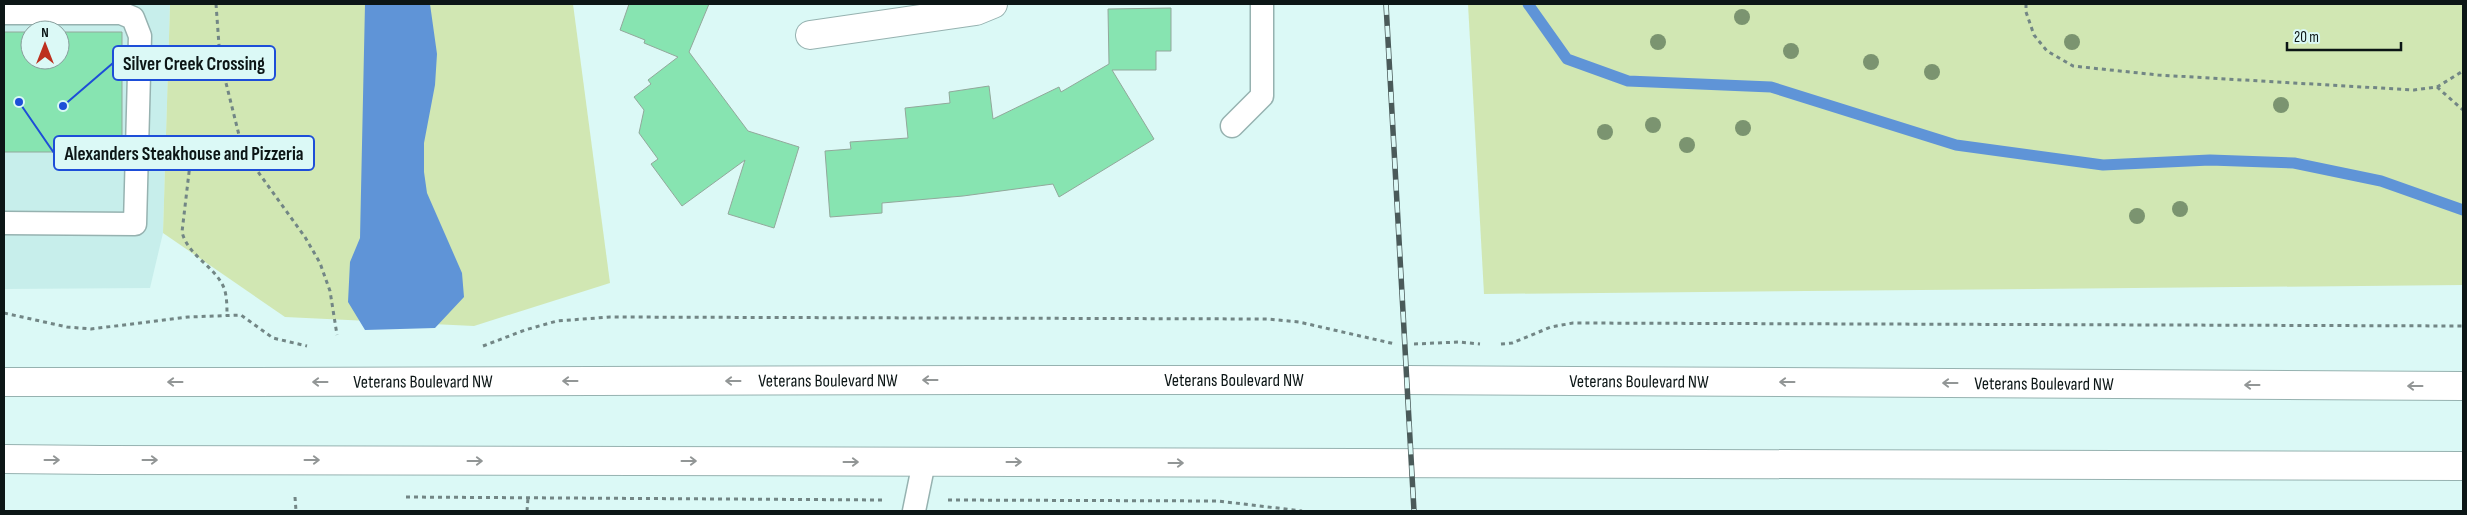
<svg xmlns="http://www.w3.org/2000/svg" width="2467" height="515" font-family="'Sofia Sans Condensed',sans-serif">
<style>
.built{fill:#c7eeeb;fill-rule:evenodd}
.green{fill:#d1e7b3}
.water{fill:#5f94d7}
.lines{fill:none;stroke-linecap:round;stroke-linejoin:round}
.stream{stroke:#5f94d7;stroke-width:11}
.building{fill:#87e4b1;stroke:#92a89b}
.service-casing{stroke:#96b2b0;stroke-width:25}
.minor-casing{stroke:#96b2b0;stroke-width:30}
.secondary-casing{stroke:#96b2b0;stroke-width:30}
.path{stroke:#728685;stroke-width:3;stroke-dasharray:4 4;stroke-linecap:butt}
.service{stroke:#fff;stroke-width:22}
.minor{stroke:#fff;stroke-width:28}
.secondary{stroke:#fff;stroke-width:28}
.rail-casing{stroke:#4a5a59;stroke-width:5.5}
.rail{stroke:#dbf9f6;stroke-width:4;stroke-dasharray:11;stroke-linecap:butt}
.secondary-bridge-casing{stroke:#96b2b0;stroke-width:30;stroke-linecap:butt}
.secondary-bridge{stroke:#fff;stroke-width:28}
.tree{fill:#7b9470}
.oneway{stroke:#929696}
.labels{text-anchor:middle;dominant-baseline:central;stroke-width:4;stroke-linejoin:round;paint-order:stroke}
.street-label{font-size:18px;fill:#0c1616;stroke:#dbf9f6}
.leader{fill:none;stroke:#1d4ed8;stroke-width:2}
.callout-dot{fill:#1d4ed8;stroke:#dbf9f6;stroke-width:2}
.callout{fill:#dbf9f6;stroke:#1d4ed8;stroke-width:2}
.callout-label{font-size:19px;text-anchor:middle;font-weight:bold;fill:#0c1616}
</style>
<rect width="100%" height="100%" fill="#dbf9f6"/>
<path class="built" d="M 4,4 L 170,4 L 163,233 L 150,288 L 4,289 ZM 30,30 L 60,30 L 60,60 L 30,60 Z"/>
<g class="green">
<path d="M 170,4 L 573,4 L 610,283 L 474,326 L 285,317 L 163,233 Z"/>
<path d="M 1468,4 L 2463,4 L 2463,285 L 1484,294 Z"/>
</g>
<path class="water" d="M 365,4 L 430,4 L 437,54 L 435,85 L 424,143 L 424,172 L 427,193 L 462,273 L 464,297 L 435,328 L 365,330 L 348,302 L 350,262 L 360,238 Z"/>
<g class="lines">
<path class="stream" d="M 1528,4 L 1567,59 L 1628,81 L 1771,87 L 1956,145 L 2103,165 L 2210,160 L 2294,163 L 2381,181 L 2463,210"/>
</g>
<g class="building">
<path d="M 629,4 L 709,4 L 689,52 L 748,131 L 799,147 L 774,228 L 728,214 L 745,160 L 682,206 L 651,164 L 658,159 L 639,133 L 644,110 L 634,97 L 651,84 L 648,80 L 678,57 L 644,43 L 645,40 L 620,30 Z"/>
<path d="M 1171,8 L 1171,51 L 1156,51 L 1156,70 L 1112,70 L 1154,139 L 1059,197 L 1053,184 L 963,196 L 882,203 L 882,213 L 830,217 L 825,151 L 851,149 L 850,142 L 908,138 L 905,108 L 950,103 L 949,92 L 989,86 L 993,119 L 1059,87 L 1061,92 L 1109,64 L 1108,9 Z"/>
<path d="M 4,32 L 30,32 L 30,60 L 60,60 L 60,32 L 122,32 L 122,152 L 4,152 Z"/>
</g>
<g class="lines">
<defs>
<g id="service">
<path d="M 4,13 L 121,13 L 133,18 L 140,36 L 135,224 L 4,223"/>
<path d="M 1232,126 L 1262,96 L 1262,4"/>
<path d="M 914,511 L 924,462"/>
</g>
<path id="minor" d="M 810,35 L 976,11 L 993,4"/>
<g id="secondary">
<path id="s1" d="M 979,380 L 1406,380 L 2463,386"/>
<path d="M 4,382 L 223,382"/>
<path d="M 4,459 L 101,460"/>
<path d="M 640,461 L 2463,466"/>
</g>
</defs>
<use href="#service" class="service-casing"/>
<use href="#minor" class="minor-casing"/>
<use href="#secondary" class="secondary-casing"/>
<g class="path">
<path d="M 216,4 L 220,59 L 243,151 L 305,237 L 320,263 L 330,291 L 337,335"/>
<path d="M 2026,4 L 2026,12 L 2034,35 L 2047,51 L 2073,66 L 2158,75 L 2414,90 L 2437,87 L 2463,71"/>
<path d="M 2437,87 L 2463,110"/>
<path d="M 168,146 L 242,148"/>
<path d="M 192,147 L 182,232 C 188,256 215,266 224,288 C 227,296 227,307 227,316"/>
<path d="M 4,313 L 67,327 L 91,329 L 188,317 L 241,315 L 273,338 L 307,346"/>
<path d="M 1414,344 L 1459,342 L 1480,344"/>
<path d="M 1501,344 L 1512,343 L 1551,327 L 1573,323 L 2463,326"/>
<path d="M 483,346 L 525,330 L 557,321 L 610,317 L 1267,319 L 1299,322 L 1395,344"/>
<path d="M 295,497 L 296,511"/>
<path d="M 406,497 L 885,500"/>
<path d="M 948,500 L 1218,501 L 1302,511"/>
<path d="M 527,511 L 528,498"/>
</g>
<use href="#service" class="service"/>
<use href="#minor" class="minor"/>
<use href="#secondary" class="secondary"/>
<defs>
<path id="rail" d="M 1386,4 L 1414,511"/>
</defs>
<use href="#rail" class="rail-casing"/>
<use href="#rail" class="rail"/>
<defs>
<g id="secondary-bridge">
<path id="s2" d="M 223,382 L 979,380"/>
<path d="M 101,460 L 640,461"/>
</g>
</defs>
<use href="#secondary-bridge" class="secondary-bridge-casing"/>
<use href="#secondary-bridge" class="secondary-bridge"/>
</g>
<g class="tree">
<circle cx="1742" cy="17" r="8"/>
<circle cx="1658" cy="42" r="8"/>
<circle cx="2072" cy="42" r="8"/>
<circle cx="1791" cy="51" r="8"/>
<circle cx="1871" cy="62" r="8"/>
<circle cx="1932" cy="72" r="8"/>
<circle cx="2281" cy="105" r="8"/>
<circle cx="1653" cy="125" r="8"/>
<circle cx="1743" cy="128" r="8"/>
<circle cx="1605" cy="132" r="8"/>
<circle cx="1687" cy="145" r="8"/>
<circle cx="2180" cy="209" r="8"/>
<circle cx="2137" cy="216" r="8"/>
</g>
<defs><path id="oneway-shaft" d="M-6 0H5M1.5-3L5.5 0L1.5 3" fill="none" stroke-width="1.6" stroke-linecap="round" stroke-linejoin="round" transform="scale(1.25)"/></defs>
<g class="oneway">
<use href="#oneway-shaft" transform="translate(930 380) rotate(180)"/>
<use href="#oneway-shaft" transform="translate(570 381) rotate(180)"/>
<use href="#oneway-shaft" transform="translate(733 381) rotate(180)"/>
<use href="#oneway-shaft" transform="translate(175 382) rotate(-180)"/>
<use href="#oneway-shaft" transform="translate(320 382) rotate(180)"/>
<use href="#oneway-shaft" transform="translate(1787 382) rotate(-180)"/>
<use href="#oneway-shaft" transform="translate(1950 383) rotate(-180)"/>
<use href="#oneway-shaft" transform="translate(2252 385) rotate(-180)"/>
<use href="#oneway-shaft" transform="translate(2415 386) rotate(-180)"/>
<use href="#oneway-shaft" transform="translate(52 460)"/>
<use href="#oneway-shaft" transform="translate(150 460)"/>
<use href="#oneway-shaft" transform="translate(312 460)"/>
<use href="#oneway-shaft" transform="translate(475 461)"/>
<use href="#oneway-shaft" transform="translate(689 461)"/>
<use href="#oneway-shaft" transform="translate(851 462)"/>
<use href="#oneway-shaft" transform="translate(1014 462)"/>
<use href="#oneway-shaft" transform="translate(1176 463)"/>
</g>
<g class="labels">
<g class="street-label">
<text stroke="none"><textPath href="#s2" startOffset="605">Veterans Boulevard NW</textPath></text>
<text stroke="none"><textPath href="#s1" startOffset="255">Veterans Boulevard NW</textPath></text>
<text stroke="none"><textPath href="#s1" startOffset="660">Veterans Boulevard NW</textPath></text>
<text stroke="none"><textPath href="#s2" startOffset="200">Veterans Boulevard NW</textPath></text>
<text stroke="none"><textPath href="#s1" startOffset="1065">Veterans Boulevard NW</textPath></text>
</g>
</g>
<path class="leader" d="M63 106L113 63M19 102L54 153"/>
<g class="callout-dot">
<circle cx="63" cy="106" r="5"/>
<circle cx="19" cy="102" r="5"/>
</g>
<g class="callout">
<rect x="113" y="46" width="162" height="34" rx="5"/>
<rect x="54" y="136" width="260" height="34" rx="5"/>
</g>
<g class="callout-label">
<text x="194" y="70">Silver Creek Crossing</text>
<text x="184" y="160">Alexanders Steakhouse and Pizzeria</text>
</g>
<rect width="2467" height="515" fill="none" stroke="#0c1616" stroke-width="10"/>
<g transform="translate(45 45)"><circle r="24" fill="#dbf9f6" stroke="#889e9c"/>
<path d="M0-4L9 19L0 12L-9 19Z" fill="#bd301e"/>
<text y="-8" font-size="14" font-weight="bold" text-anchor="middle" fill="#0c1616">N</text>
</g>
<path d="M2287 42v8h114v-8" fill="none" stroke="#0c1616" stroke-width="2.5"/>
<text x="2294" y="42" font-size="15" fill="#0c1616" stroke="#dbf9f6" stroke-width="4" paint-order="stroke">20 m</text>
</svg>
